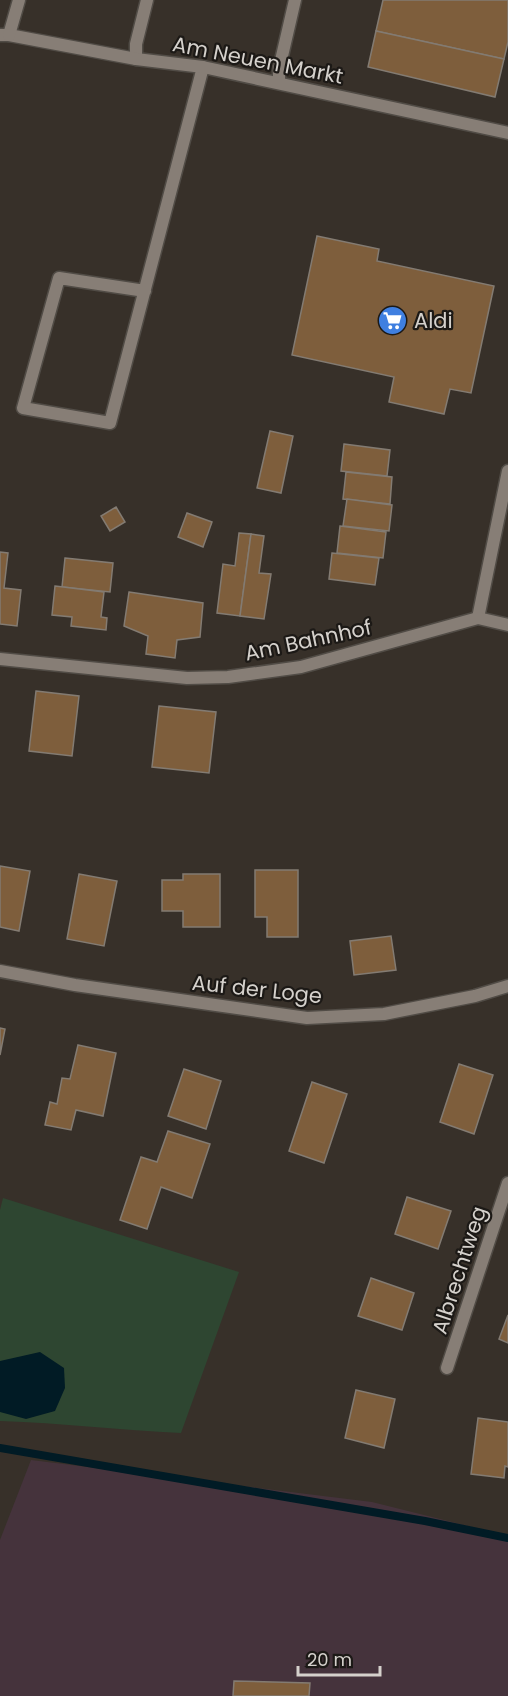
<svg xmlns="http://www.w3.org/2000/svg" width="508" height="1696" font-family="Poppins,sans-serif">
<style>
.education{fill:#45333c}
.green{fill:#2e4631}
.water{fill:#011b25}
.lines{fill:none;stroke-linecap:round;stroke-linejoin:round}
.stream{stroke:#011b25;stroke-width:8}
.building{fill:#7e5e3c;stroke:#837b72;stroke-width:1.5}
.service-casing{stroke:#514c46;stroke-width:15}
.minor-casing{stroke:#514c46;stroke-width:15}
.service{stroke:#877e76;stroke-width:12}
.minor{stroke:#877e76;stroke-width:12}
.labels{text-anchor:middle;dominant-baseline:central;stroke-width:4.5;stroke-linejoin:round;paint-order:stroke}
.street-label{font-size:21px;fill:#d5d1cc;stroke:#1c1916}
.poi-label{font-size:21px;fill:#d5d1cc;stroke:#1c1916;text-anchor:start}
</style>
<rect width="100%" height="100%" fill="#373029"/>
<path class="education" d="M 31,1460 L 372,1502 L 508,1536 L 508,1696 L 0,1696 L 0,1540 Z"/>
<path class="green" d="M 3,1198 L 239,1272 L 181,1433 C 121,1430 61,1423 0,1421 L 0,1210 Z"/>
<path class="water" d="M 40,1352 L 64,1368 L 65,1388 L 55,1411 L 26,1419 L 0,1412 L 0,1361 Z"/>
<g class="lines">
<path class="stream" d="M 0,1448 L 425,1521 L 508,1538"/>
</g>
<g class="building">
<path d="M 383,0 L 508,0 L 508,42 L 504,59 L 376,31 Z"/>
<path d="M 376,31 L 504,59 L 495,97 L 368,67 Z"/>
<path d="M 317,236 L 379,249 L 377,261 L 494,286 L 471,393 L 450,389 L 444,414 L 389,402 L 394,377 L 292,355 Z"/>
<path d="M 270,431 L 293,436 L 281,493 L 257,488 Z"/>
<path d="M 344,444 L 390,450 L 387,476 L 341,471 Z"/>
<path d="M 346,472 L 392,477 L 390,504 L 343,499 Z"/>
<path d="M 347,499 L 392,505 L 389,531 L 343,526 Z"/>
<path d="M 116,507 L 125,522 L 110,531 L 101,516 Z"/>
<path d="M 187,513 L 212,522 L 203,547 L 178,537 Z"/>
<path d="M 340,526 L 386,532 L 383,558 L 337,553 Z"/>
<path d="M 239,533 L 251,534 L 240,616 L 217,613 L 223,564 L 235,566 Z"/>
<path d="M 251,534 L 264,536 L 259,573 L 271,574 L 264,619 L 240,616 Z"/>
<path d="M 0,552 L 8,553 L 4,588 L 21,590 L 17,626 L 0,624 Z"/>
<path d="M 332,553 L 379,558 L 375,585 L 329,579 Z"/>
<path d="M 65,558 L 113,563 L 110,592 L 62,587 Z"/>
<path d="M 55,586 L 104,592 L 101,617 L 107,618 L 106,630 L 71,626 L 72,617 L 52,615 Z"/>
<path d="M 129,592 L 203,603 L 200,637 L 177,640 L 175,658 L 146,654 L 148,636 L 124,626 Z"/>
<path d="M 36,691 L 79,696 L 72,756 L 29,751 Z"/>
<path d="M 159,706 L 216,712 L 209,773 L 152,767 Z"/>
<path d="M 0,866 L 30,871 L 19,931 L 0,927 Z"/>
<path d="M 255,870 L 298,870 L 298,937 L 267,937 L 267,917 L 255,917 Z"/>
<path d="M 79,874 L 117,881 L 104,946 L 67,939 Z"/>
<path d="M 183,874 L 220,874 L 220,927 L 183,927 L 183,911 L 162,911 L 162,880 L 183,880 Z"/>
<path d="M 391,936 L 396,970 L 354,975 L 350,941 Z"/>
<path d="M 0,1028 L 5,1029 L 0,1055 Z"/>
<path d="M 78,1045 L 116,1053 L 103,1116 L 76,1110 L 71,1130 L 45,1125 L 50,1102 L 57,1104 L 62,1078 L 70,1079 Z"/>
<path d="M 459,1064 L 493,1075 L 474,1134 L 440,1122 Z"/>
<path d="M 184,1069 L 221,1081 L 206,1129 L 168,1116 Z"/>
<path d="M 312,1082 L 347,1094 L 324,1163 L 289,1151 Z"/>
<path d="M 168,1131 L 210,1144 L 192,1198 L 161,1187 L 147,1229 L 120,1220 L 141,1157 L 157,1162 Z"/>
<path d="M 407,1197 L 451,1211 L 438,1249 L 395,1234 Z"/>
<path d="M 371,1278 L 414,1293 L 402,1330 L 358,1316 Z"/>
<path d="M 508,1315 L 508,1343 L 499,1339 Z"/>
<path d="M 356,1390 L 395,1399 L 384,1448 L 345,1438 Z"/>
<path d="M 478,1418 L 508,1422 L 508,1467 L 505,1466 L 504,1478 L 471,1474 Z"/>
<path d="M 234,1681 L 310,1683 L 309,1696 L 233,1696 Z"/>
</g>
<g class="lines">
<defs>
<g id="service">
<path d="M 136,59 L 136,44 L 147,0"/>
<path d="M 279,83 L 279,69 L 295,0"/>
<path d="M 145,291 L 59,278 L 23,408 L 110,423 L 203,67"/>
</g>
<g id="minor">
<path d="M 0,35 L 9,35 L 136,59 L 203,67 L 508,133"/>
<path d="M 9,35 L 19,0"/>
<path d="M 478,618 L 508,471"/>
<path d="M 0,659 L 187,678 L 228,677 L 301,667 L 478,618 L 508,625"/>
<path d="M 0,971 L 75,985 L 307,1018 L 384,1014 L 475,996 L 508,986"/>
<path d="M 447,1368 L 508,1183"/>
</g>
</defs>
<use href="#service" class="service-casing"/>
<use href="#minor" class="minor-casing"/>
<use href="#service" class="service"/>
<use href="#minor" class="minor"/>
</g>
<defs>
<symbol id="supermarket-disc" viewBox="-11 -11 22 22"><circle r="9.5" fill="#3f7fe0" stroke="#1c1916"/><path d="M-6-5.5h2.5l.6 2H6L4.5 2H-2.5L-4.4-4H-6ZM-1.5 3.2a1.3 1.3 0 1 0 .1 0ZM3 3.2a1.3 1.3 0 1 0 .1 0Z" fill="#fff"/></symbol>
</defs>
<g fill-rule="evenodd">
<use href="#supermarket-disc" x="376" y="304" width="33" height="33"/>
</g>
<g class="labels">
<g class="street-label">
<text transform="translate(258 60) rotate(11)">Am Neuen Markt</text>
<text transform="translate(308 640) rotate(-12)">Am Bahnhof</text>
<text transform="translate(257 989) rotate(6)">Auf der Loge</text>
<text transform="translate(459 1270) rotate(-72)">Albrechtweg</text>
</g>
<g class="poi-label">
<text x="414" y="320">Aldi</text>
</g>
</g>
<path d="M298 1666v9h82v-9" fill="none" stroke="#d5d1cc" stroke-width="3"/>
<text x="307" y="1666" font-size="18" fill="#d5d1cc" stroke="#1c1916" stroke-width="4.5" paint-order="stroke">20 m</text>
</svg>
